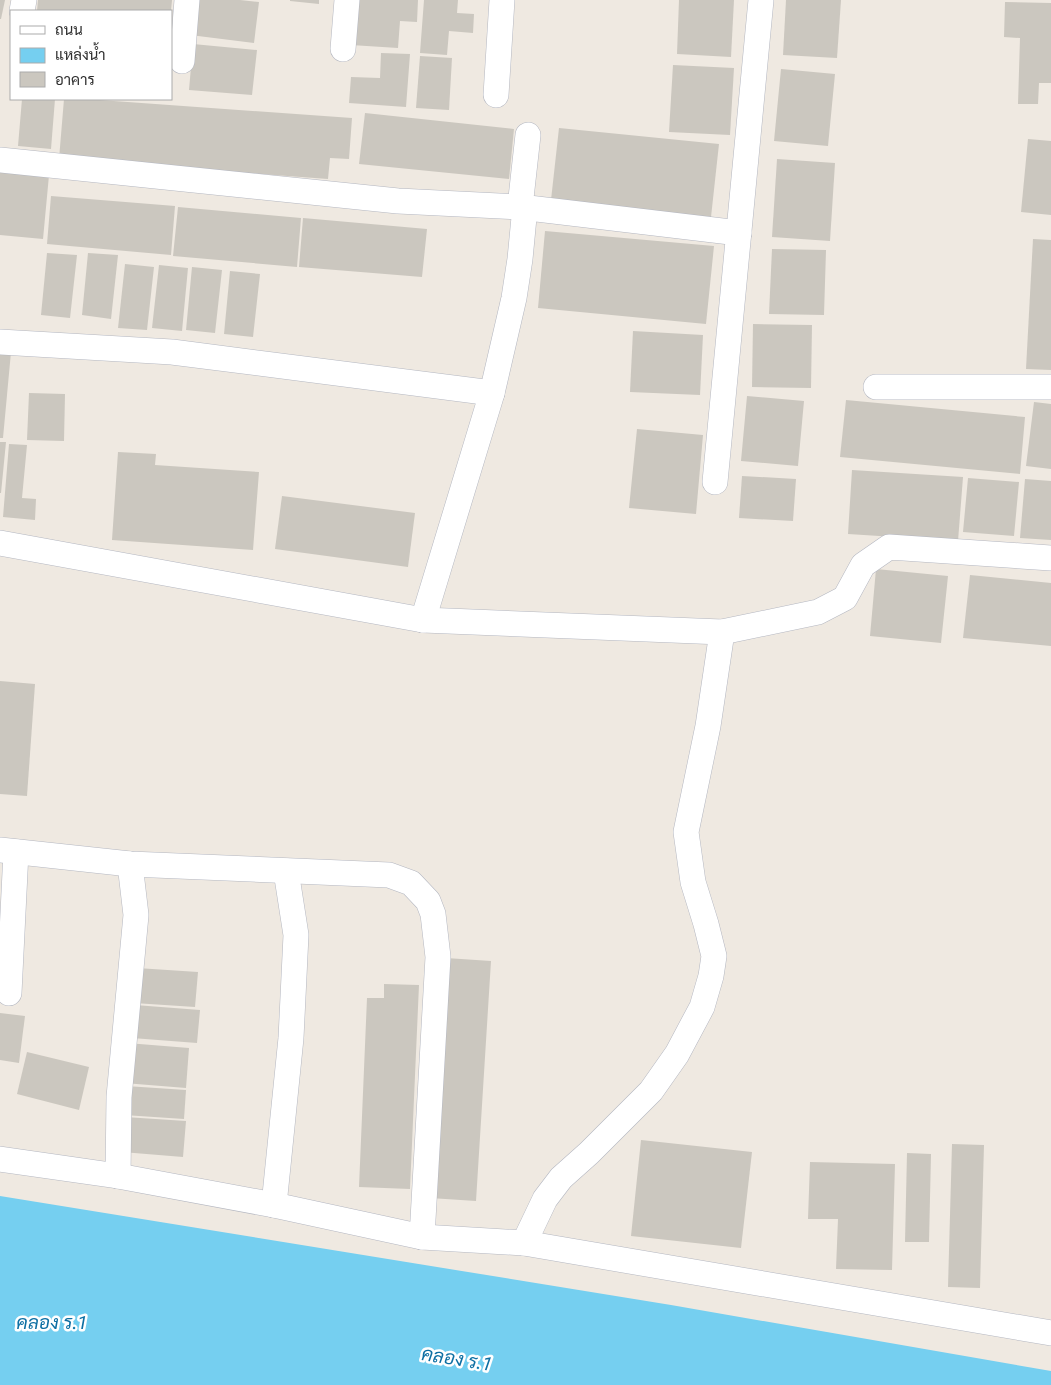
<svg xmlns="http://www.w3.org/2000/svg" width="1051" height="1385" font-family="Roboto,Sarabun,sans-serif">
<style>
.water{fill:#75cff0}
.building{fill:#cbc7bf}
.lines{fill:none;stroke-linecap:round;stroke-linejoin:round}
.street-casing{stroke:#b4b7c1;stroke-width:26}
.street{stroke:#fff;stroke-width:25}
.labels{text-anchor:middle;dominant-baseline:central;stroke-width:5;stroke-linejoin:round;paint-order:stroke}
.water-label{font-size:19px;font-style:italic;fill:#0d6fa3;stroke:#fff}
</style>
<rect width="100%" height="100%" fill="#efe9e1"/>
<path class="water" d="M 0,1196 L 671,1305 L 1051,1371 L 1051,1385 L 0,1385 Z"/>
<g class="building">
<path d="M 0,0 L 5,0 L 1,19 L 0,19 Z"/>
<path d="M 38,0 L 172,0 L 171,11 L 37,11 Z"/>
<path d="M 195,0 L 240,0 L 259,2 L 254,43 L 190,35 Z"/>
<path d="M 290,0 L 319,0 L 319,4 L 290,1 Z"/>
<path d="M 354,0 L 418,0 L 417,22 L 400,21 L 398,48 L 351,45 Z"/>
<path d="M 424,0 L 458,0 L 457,13 L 474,14 L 473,33 L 449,31 L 447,55 L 420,53 Z"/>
<path d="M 679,0 L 734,0 L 731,57 L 677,54 Z"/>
<path d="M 786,0 L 841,0 L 837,58 L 783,55 Z"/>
<path d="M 1005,2 L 1051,3 L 1051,83 L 1039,83 L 1038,104 L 1018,104 L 1020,38 L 1004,37 Z"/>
<path d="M 193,44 L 257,50 L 252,95 L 189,90 Z"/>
<path d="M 381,53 L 410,54 L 406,107 L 349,103 L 351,77 L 380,78 Z"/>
<path d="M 420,56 L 452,58 L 449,110 L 416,108 Z"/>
<path d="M 673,65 L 734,68 L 730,135 L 669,132 Z"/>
<path d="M 781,69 L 835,74 L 828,146 L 774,141 Z"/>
<path d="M 22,99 L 55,99 L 51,149 L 18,146 Z"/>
<path d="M 64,99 L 86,99 L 352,118 L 349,159 L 330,158 L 328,179 L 59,159 Z"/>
<path d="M 365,113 L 514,129 L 509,179 L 359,164 Z"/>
<path d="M 559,128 L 719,144 L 711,217 L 551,200 Z"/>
<path d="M 1028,139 L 1051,141 L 1051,215 L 1021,212 Z"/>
<path d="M 777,159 L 835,163 L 830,241 L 772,237 Z"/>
<path d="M 0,171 L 49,175 L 43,239 L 0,235 Z"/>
<path d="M 51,196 L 175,206 L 171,255 L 47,244 Z"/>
<path d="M 178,207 L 301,218 L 297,267 L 173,256 Z"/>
<path d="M 303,218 L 427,229 L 422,277 L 299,267 Z"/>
<path d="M 545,231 L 714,246 L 706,324 L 538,308 Z"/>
<path d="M 1033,239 L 1051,240 L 1051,370 L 1026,369 Z"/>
<path d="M 772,249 L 826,250 L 824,315 L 769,314 Z"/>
<path d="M 47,253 L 77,255 L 70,318 L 41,315 Z"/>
<path d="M 88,253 L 118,255 L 111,319 L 82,315 Z"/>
<path d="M 125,264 L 154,267 L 147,330 L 118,328 Z"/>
<path d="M 159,265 L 188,268 L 182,331 L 152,328 Z"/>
<path d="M 192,267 L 222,270 L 215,333 L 186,330 Z"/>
<path d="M 230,271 L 260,274 L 253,337 L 224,334 Z"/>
<path d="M 753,324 L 812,325 L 811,388 L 752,387 Z"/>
<path d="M 633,331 L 703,335 L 700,395 L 630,392 Z"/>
<path d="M 0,351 L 11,352 L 3,438 L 0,438 Z"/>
<path d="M 29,393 L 65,394 L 64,441 L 27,440 Z"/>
<path d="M 747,396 L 804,401 L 798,466 L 741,461 Z"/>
<path d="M 846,400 L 1025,417 L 1020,474 L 840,457 Z"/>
<path d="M 1034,402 L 1051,404 L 1051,469 L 1026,466 Z"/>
<path d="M 637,429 L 703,435 L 696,514 L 629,508 Z"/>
<path d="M 0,442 L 6,442 L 1,493 L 0,493 Z"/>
<path d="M 9,444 L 27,445 L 22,498 L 36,499 L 35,520 L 3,517 Z"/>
<path d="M 118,452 L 156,454 L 155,465 L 259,472 L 253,550 L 112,540 Z"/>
<path d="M 852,470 L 963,477 L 958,541 L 848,534 Z"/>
<path d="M 742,476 L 796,479 L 793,521 L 739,518 Z"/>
<path d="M 968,478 L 1019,482 L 1014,536 L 963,532 Z"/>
<path d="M 1025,479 L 1051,481 L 1051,540 L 1020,538 Z"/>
<path d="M 282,496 L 415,513 L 408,567 L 275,549 Z"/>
<path d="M 876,569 L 948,576 L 941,643 L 870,636 Z"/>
<path d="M 970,575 L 1051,583 L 1051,646 L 963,638 Z"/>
<path d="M 0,681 L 35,684 L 27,796 L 0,794 Z"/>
<path d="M 446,958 L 491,961 L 476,1201 L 430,1198 Z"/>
<path d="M 137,968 L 198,972 L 195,1007 L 134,1003 Z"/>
<path d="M 384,984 L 419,985 L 410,1189 L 359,1187 L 367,998 L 384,998 Z"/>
<path d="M 135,1005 L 200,1010 L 197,1043 L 132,1038 Z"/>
<path d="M 0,1013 L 25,1016 L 19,1063 L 0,1060 Z"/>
<path d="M 127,1043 L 189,1048 L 186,1088 L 124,1083 Z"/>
<path d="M 27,1052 L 89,1067 L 79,1110 L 17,1094 Z"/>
<path d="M 126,1086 L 186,1090 L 184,1119 L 124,1115 Z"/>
<path d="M 125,1117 L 186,1121 L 183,1157 L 122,1152 Z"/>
<path d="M 641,1140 L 752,1152 L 741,1248 L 631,1236 Z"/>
<path d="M 952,1144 L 984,1145 L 980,1288 L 948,1287 Z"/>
<path d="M 907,1153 L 931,1154 L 929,1242 L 905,1242 Z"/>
<path d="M 810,1162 L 895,1164 L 892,1270 L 836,1269 L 838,1219 L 808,1219 Z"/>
</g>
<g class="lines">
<defs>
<g id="street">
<path d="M 22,11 L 24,0"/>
<path d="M 343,49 L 347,0"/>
<path d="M 182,61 L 187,0"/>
<path d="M 496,95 L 502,0"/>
<path d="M 0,160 L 398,201 L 520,207 L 739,233"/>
<path d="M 520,207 L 528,135"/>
<path d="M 0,342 L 172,352 L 492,393"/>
<path d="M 876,387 L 1051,387"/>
<path d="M 715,482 L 761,0"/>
<path d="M 0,543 L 423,620 L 722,632 L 818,612 L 845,598 L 863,565 L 889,547 L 1051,558"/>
<path d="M 423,620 L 492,393 L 514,298 L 520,259 L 525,207"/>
<path d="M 0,850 L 130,864 L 389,875 L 411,883 L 428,901 L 433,914 L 438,957 L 422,1237"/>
<path d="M 9,993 L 16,852"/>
<path d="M 0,1159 L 118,1176 L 274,1205 L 422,1237 L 524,1243 L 1051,1333"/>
<path d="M 118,1176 L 119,1097 L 136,915 L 130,864"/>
<path d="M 274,1205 L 291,1038 L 296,935 L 286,871"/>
<path d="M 524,1243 L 545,1199 L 561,1178 L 589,1153 L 651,1091 L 677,1054 L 702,1007 L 711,976 L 714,956 L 706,924 L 693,882 L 686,832 L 708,726 L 722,632"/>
</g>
</defs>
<use href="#street" class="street-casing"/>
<use href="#street" class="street"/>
</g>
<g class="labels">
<g class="water-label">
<text x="52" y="1322">คลอง ร.1</text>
<text transform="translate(457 1359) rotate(9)">คลอง ร.1</text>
</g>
</g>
<rect x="10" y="10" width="162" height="90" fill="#ffffff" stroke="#ababab"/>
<rect x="20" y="26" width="25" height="8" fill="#ffffff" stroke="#ababab"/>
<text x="55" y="35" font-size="15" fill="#2e2e2e">ถนน</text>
<rect x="20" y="48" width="25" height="15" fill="#75cff0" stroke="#ababab"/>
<text x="55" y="60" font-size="15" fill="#2e2e2e">แหล่งน้ำ</text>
<rect x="20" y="72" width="25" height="15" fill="#cbc7bf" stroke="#ababab"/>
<text x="55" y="85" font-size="15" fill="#2e2e2e">อาคาร</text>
</svg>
